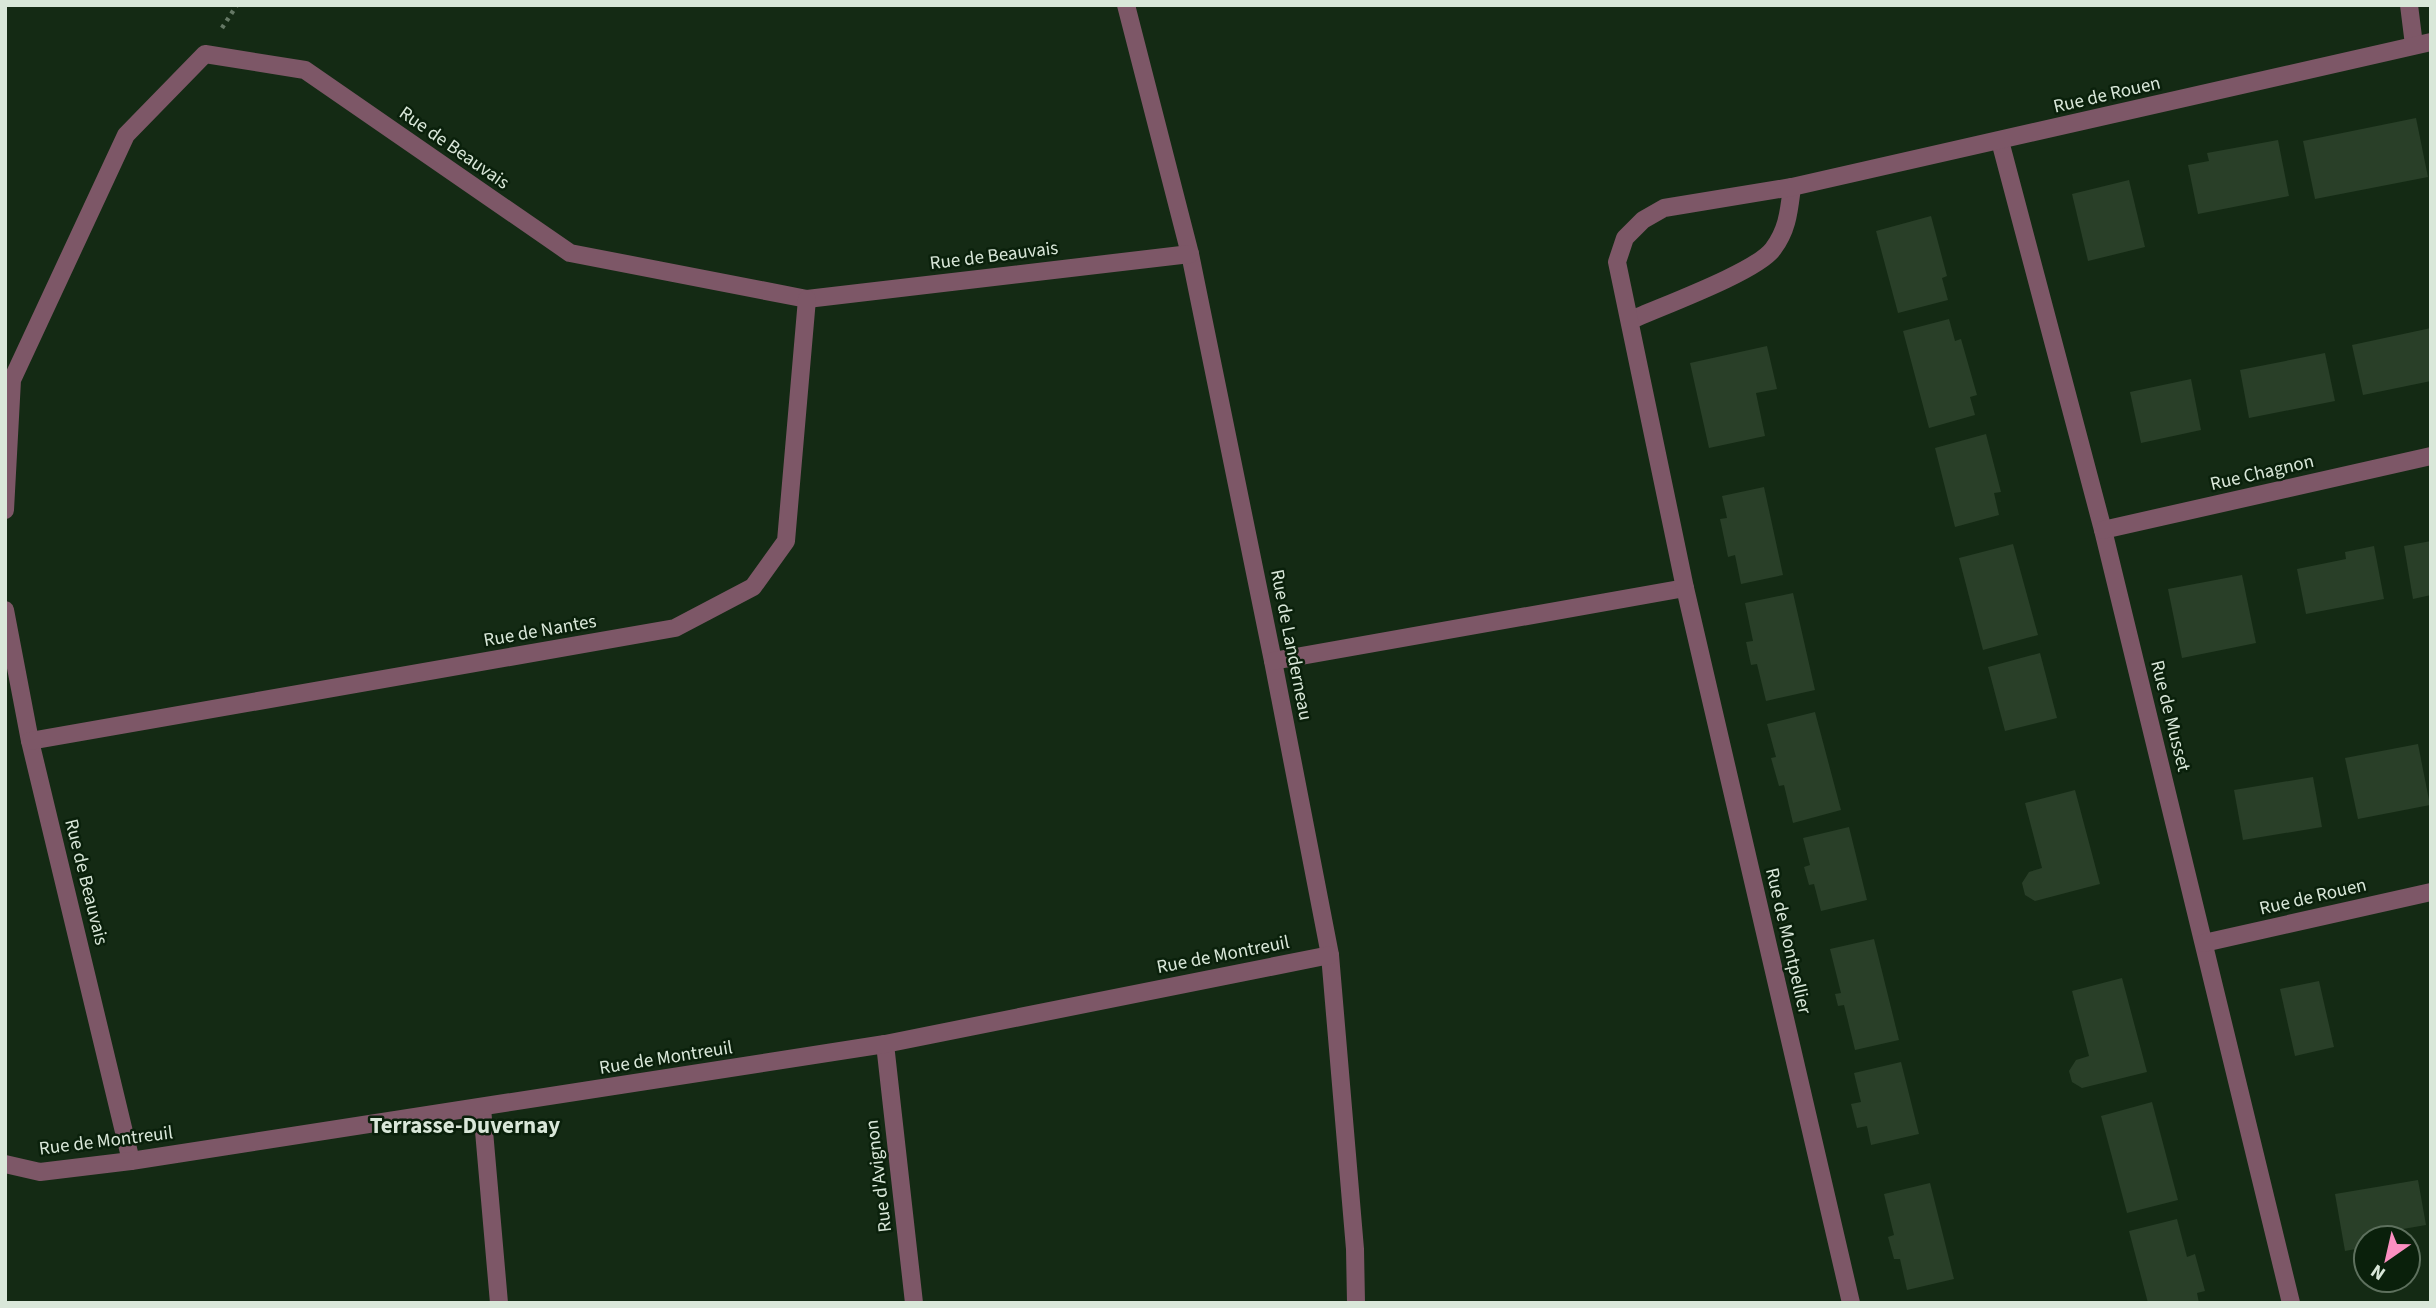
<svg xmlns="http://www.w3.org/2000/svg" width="2436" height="1308" font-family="'Source Sans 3',sans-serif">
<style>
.building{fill:#293f28}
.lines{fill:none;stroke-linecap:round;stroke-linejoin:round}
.path{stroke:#657865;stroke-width:4.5;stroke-dasharray:3.5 5;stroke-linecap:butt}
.minor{stroke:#7d5767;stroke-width:18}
.labels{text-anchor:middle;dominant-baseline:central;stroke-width:5;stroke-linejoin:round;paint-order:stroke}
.street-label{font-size:19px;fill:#d9e7d9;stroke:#0a200b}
.quarter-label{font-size:23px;font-weight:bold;fill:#d9e7d9;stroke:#0a200b}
</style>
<rect width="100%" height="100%" fill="#142a14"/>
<g class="building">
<path d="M 2416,118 L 2428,177 L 2315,199 L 2303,141 Z"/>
<path d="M 2278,140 L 2289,196 L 2198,214 L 2188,165 L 2209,161 L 2207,153 Z"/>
<path d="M 2129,180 L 2145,247 L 2088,261 L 2072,194 Z"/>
<path d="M 1931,216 L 1947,276 L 1942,278 L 1948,300 L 1898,313 L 1876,231 Z"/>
<path d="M 1949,319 L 1955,341 L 1961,339 L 1977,395 L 1970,397 L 1975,415 L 1929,428 L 1903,331 Z"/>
<path d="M 2431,328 L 2431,381 L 2363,395 L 2352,345 Z"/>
<path d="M 1767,346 L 1777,389 L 1756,393 L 1765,436 L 1709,448 L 1690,363 Z"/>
<path d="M 2325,353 L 2335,401 L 2249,418 L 2240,370 Z"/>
<path d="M 2191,379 L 2201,430 L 2141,443 L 2130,392 Z"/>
<path d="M 1986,434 L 2001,492 L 1994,493 L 1999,515 L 1955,527 L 1935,448 Z"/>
<path d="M 1764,487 L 1783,575 L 1741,584 L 1735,555 L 1728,557 L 1720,519 L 1727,518 L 1722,496 Z"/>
<path d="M 2431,541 L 2431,595 L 2413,599 L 2404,546 Z"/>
<path d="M 2013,544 L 2038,635 L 1983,650 L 1959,558 Z"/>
<path d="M 2374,546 L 2384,599 L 2306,614 L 2297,569 L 2346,559 L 2345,552 Z"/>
<path d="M 2242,575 L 2256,643 L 2182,658 L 2168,589 Z"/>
<path d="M 1793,593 L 1815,690 L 1766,701 L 1757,664 L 1751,665 L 1746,642 L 1753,641 L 1745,603 Z"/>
<path d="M 2040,653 L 2057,718 L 2005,731 L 1988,667 Z"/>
<path d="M 1815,712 L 1841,810 L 1793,823 L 1784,785 L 1779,786 L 1771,758 L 1776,757 L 1767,724 Z"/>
<path d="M 2418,744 L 2430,805 L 2358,819 L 2345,758 Z"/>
<path d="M 2313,777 L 2322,827 L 2243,840 L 2234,790 Z"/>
<path d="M 2075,790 L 2100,884 L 2035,901 L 2025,895 L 2022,883 L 2029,872 L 2042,868 L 2025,803 Z"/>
<path d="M 1849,827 L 1867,900 L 1821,911 L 1814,884 L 1809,885 L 1804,867 L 1810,865 L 1803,838 Z"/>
<path d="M 1874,939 L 1899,1040 L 1855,1050 L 1844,1005 L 1838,1006 L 1835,994 L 1841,993 L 1830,949 Z"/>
<path d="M 2122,978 L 2147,1072 L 2082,1088 L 2072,1082 L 2069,1071 L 2076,1060 L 2089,1056 L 2072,991 Z"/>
<path d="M 2319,981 L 2334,1047 L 2295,1056 L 2280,989 Z"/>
<path d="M 1901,1062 L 1919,1134 L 1871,1145 L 1867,1126 L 1857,1128 L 1851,1104 L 1861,1102 L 1854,1073 Z"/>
<path d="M 2152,1102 L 2178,1200 L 2127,1213 L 2101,1116 Z"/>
<path d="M 2418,1180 L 2426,1225 L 2403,1229 L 2404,1238 L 2366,1238 L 2366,1247 L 2345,1251 L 2335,1194 Z"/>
<path d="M 1930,1183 L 1954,1279 L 1907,1290 L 1900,1259 L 1894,1259 L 1888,1237 L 1894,1235 L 1884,1194 Z"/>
<path d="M 2177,1219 L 2187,1257 L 2195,1254 L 2205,1291 L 2197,1293 L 2199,1303 L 2148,1303 L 2129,1231 Z"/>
</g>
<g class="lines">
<path class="path" d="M 222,28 L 237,5"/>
<g class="minor">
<path d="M 1126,5 L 1190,254 L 1273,661 L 1330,955 L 1355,1249 L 1356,1303"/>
<path d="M 2409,5 L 2414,45"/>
<path d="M 2000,141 L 2103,530 L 2291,1303"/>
<path d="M 1631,320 C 1662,306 1756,272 1773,249 C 1788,229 1789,210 1792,187"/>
<path d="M 5,510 L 12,380 L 126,135 L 205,54 L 305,70 L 570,253 L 807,299 L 1190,254"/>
<path d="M 2103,530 L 2431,456"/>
<path d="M 5,610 L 30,741 L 131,1161"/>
<path d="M 1273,661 L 1685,588"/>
<path d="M 30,741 L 675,628 L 753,587 L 786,541 L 807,299"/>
<path d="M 2204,943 L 2431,892"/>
<path d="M 885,1044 L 914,1303"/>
<path d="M 482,1108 L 499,1303"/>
<path d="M 5,1164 L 40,1172 L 131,1161 L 885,1044 L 1330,955"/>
<path d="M 1851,1303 L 1685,588 L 1617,262 L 1625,238 L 1643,220 L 1664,208 L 1792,187 L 2431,42"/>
</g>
</g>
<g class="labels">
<g class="street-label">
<text transform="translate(2107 95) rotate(-13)">Rue de Rouen</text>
<text transform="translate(454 148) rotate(35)">Rue de Beauvais</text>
<text transform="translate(994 256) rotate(-7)">Rue de Beauvais</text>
<text transform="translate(2262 473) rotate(-13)">Rue Chagnon</text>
<text transform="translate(540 631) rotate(-10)">Rue de Nantes</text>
<text transform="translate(1291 645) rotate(79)">Rue de Landerneau</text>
<text transform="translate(2170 716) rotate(76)">Rue de Musset</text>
<text transform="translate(86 882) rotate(76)">Rue de Beauvais</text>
<text transform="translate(2313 897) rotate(-13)">Rue de Rouen</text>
<text transform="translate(1788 941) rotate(77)">Rue de Montpellier</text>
<text transform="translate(1223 955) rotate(-11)">Rue de Montreuil</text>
<text transform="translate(666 1058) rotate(-9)">Rue de Montreuil</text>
<text transform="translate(106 1141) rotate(-7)">Rue de Montreuil</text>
<text transform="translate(879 1176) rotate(-97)">Rue d'Avignon</text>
</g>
<g class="quarter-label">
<text x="465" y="1125">Terrasse-Duvernay</text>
</g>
</g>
<rect width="2436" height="1308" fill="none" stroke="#d9e7d9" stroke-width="14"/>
<g transform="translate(2387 1259) rotate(214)"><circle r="33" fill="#0a200b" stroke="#5d705d" stroke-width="2"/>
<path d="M0-5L12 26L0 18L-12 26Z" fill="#fc8fc1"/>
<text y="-10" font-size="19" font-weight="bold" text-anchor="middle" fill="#d9e7d9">N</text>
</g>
</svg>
